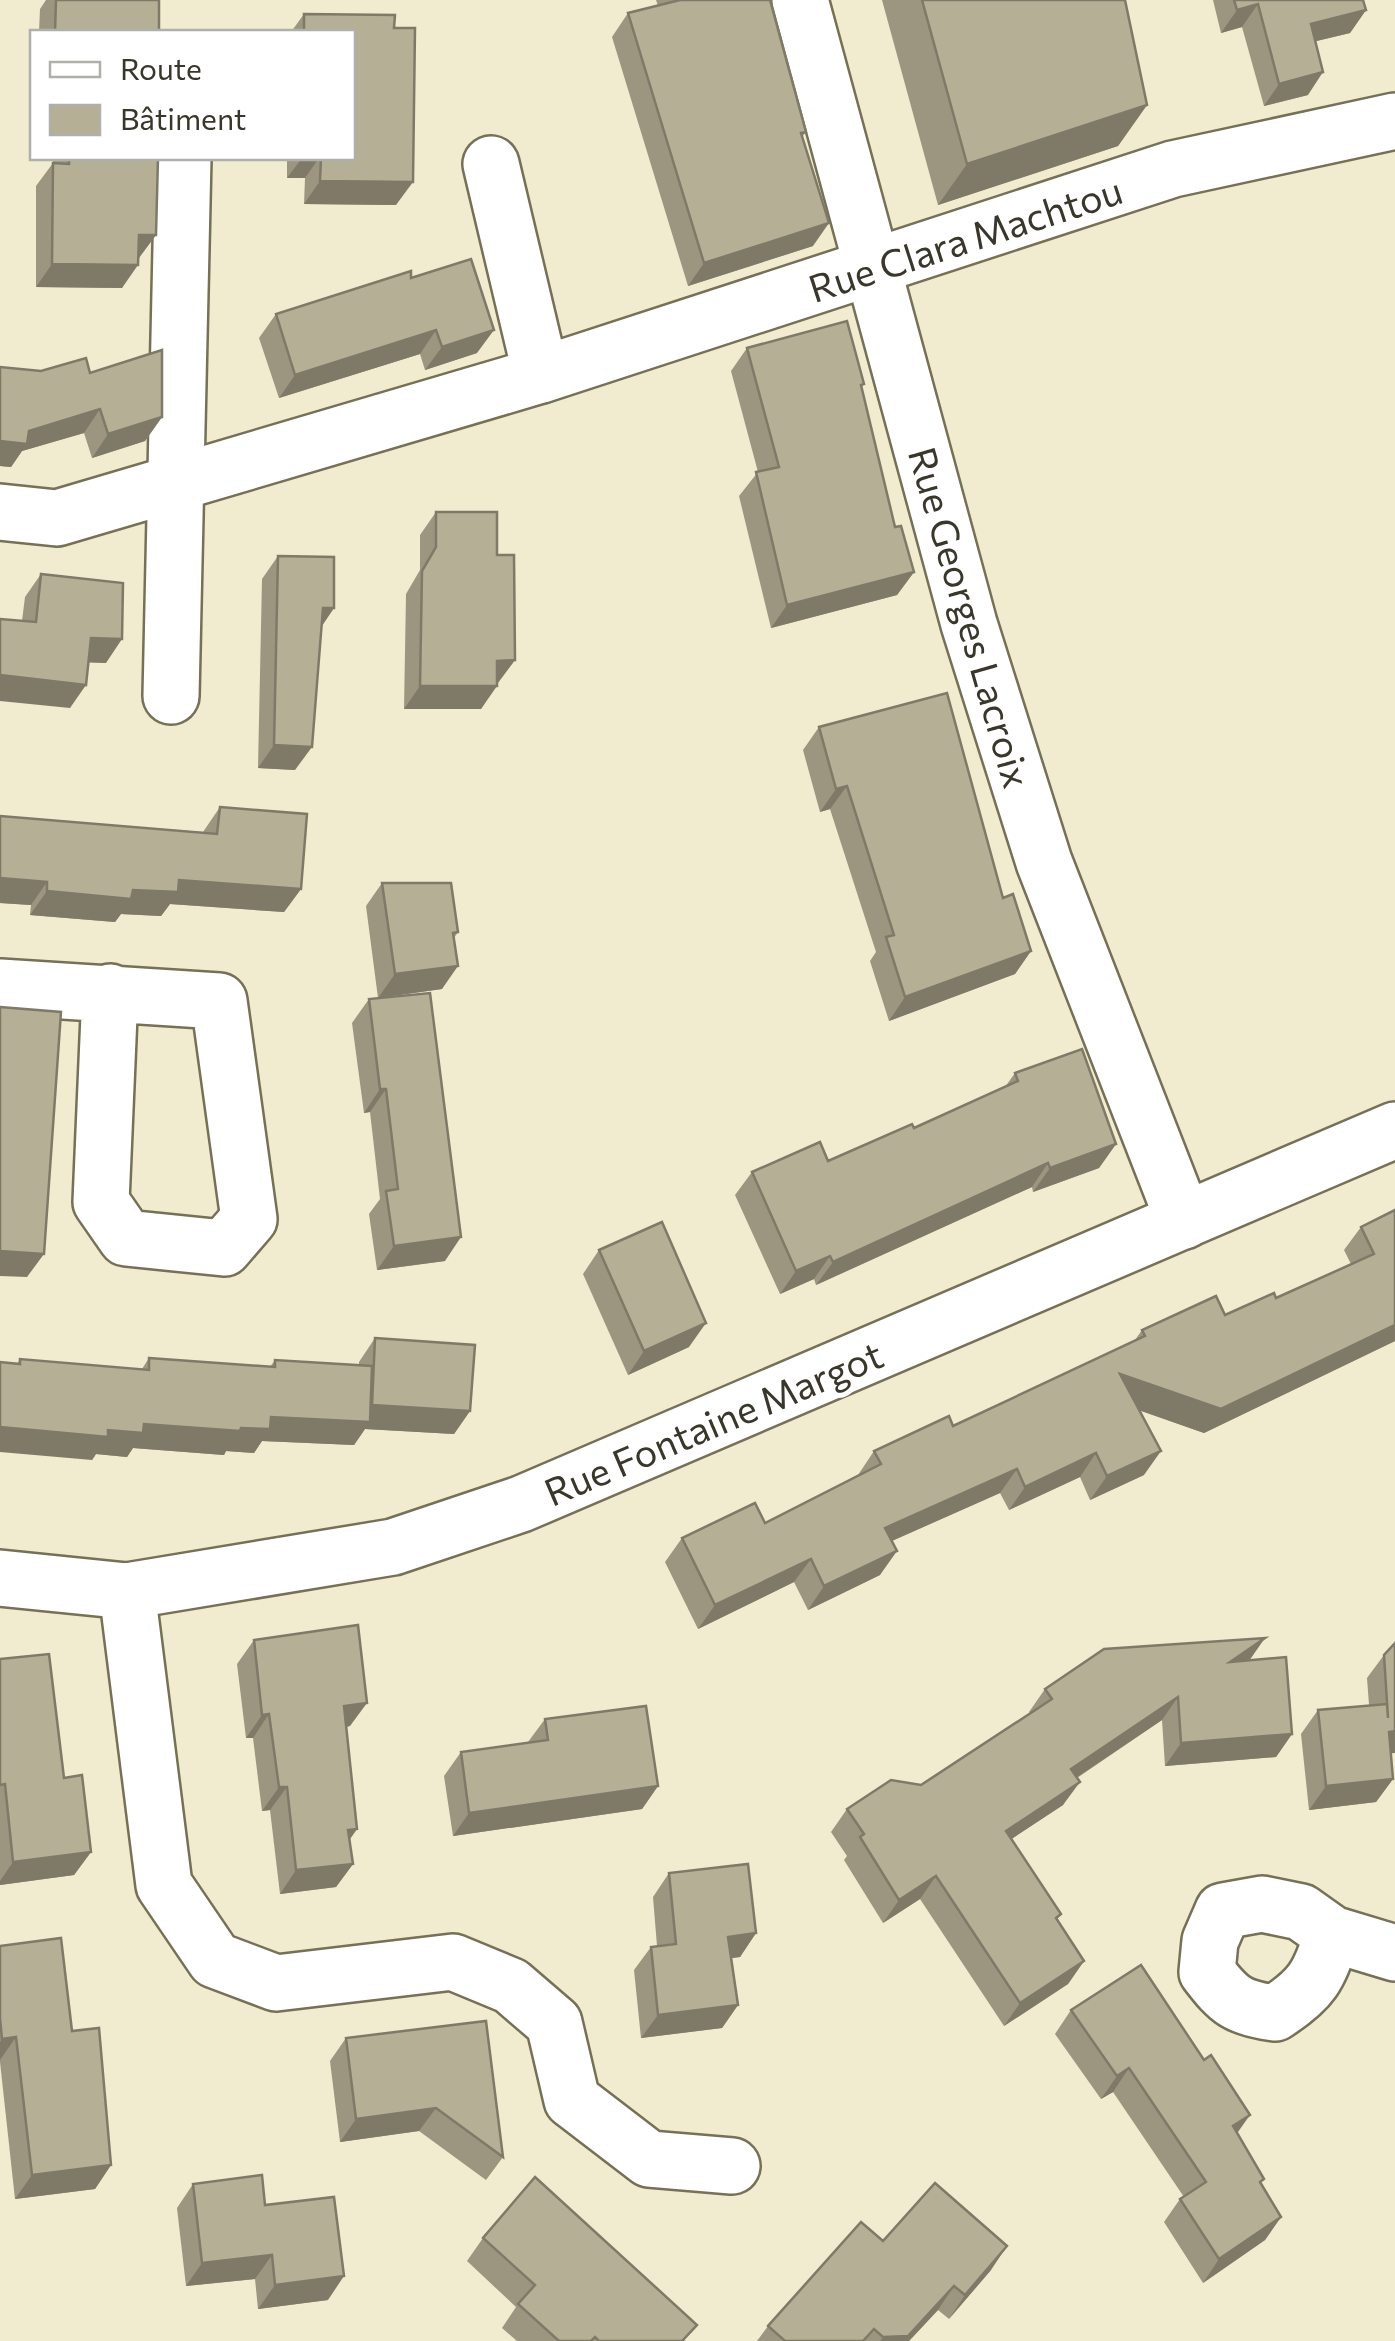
<svg xmlns="http://www.w3.org/2000/svg" width="1395" height="2341" font-family="Commissioner,sans-serif">
<style>
.lines{fill:none;stroke-linecap:round;stroke-linejoin:round}
.minor-casing{stroke:#757057;stroke-width:60}
.minor{stroke:#fff;stroke-width:55}
.wall{fill:#9c9680}
.shaded-wall{fill:#7f7a68}
.building{fill:#b5af95;stroke:#7f7a68;stroke-width:2.5}
.labels{text-anchor:middle;dominant-baseline:central;stroke-width:10;stroke-linejoin:round;paint-order:stroke}
.street-label{font-size:38px;fill:#39372c;stroke:#fff}
</style>
<rect width="100%" height="100%" fill="#f1ebcf"/>
<g class="lines">
<defs>
<g id="minor">
<path d="M 800,0 L 969,624 L 1044,862 L 1184,1221"/>
<path d="M 491,164 L 541,375 L 1173,169 L 1395,121"/>
<path d="M 0,512 L 57,518 L 541,375"/>
<path d="M 171,696 L 183,158"/>
<path d="M 0,987 L 219,1001 L 249,1219 L 224,1248 L 126,1238 L 101,1202 L 110,992"/>
<path d="M 0,1578 L 127,1591 L 393,1547 L 521,1504 L 1395,1130"/>
<path d="M 127,1591 L 164,1885 L 215,1960 L 276,1983 L 453,1962 L 511,1986 L 554,2023 L 572,2100 L 649,2159 L 732,2166"/>
<path d="M 1332,1934 C 1320,1976 1311,1990 1275,2013 C 1238,2008 1229,2001 1207,1972 L 1210,1941 L 1223,1911 L 1262,1904 L 1301,1912 L 1332,1934 L 1395,1953"/>
</g>
</defs>
<use href="#minor" class="minor-casing"/>
<use href="#minor" class="minor"/>
</g>
<g class="wall">
<path d="M 46,0 L 159,0 L 159,31 L 168,32 L 39,32 L 40,9 Z"/>
<path d="M 656,0 L 770,0 L 806,132 L 802,137 L 813,246 L 688,286 L 612,37 L 628,13 L 658,6 Z"/>
<path d="M 882,0 L 1125,0 L 1147,105 L 1118,146 L 938,205 Z"/>
<path d="M 1213,0 L 1363,0 L 1366,10 L 1350,33 L 1316,41 L 1308,95 L 1264,106 L 1242,27 L 1221,33 Z"/>
<path d="M 304,14 L 394,28 L 396,205 L 304,204 L 305,178 L 287,178 L 287,158 L 352,158 L 352,32 L 291,32 Z"/>
<path d="M 53,158 L 158,158 L 156,235 L 138,258 L 122,288 L 36,287 L 36,186 L 53,163 Z"/>
<path d="M 411,278 L 477,353 L 425,370 L 420,354 L 279,398 L 259,338 L 276,314 Z"/>
<path d="M 747,348 L 864,384 L 861,387 L 895,527 L 914,572 L 897,595 L 771,628 L 739,496 L 758,472 L 731,371 Z"/>
<path d="M 0,367 L 41,371 L 90,373 L 162,417 L 145,441 L 92,458 L 84,433 L 22,451 L 11,467 L 0,466 Z"/>
<path d="M 436,512 L 497,555 L 515,660 L 497,683 L 481,709 L 404,709 L 406,594 L 420,570 L 420,535 Z"/>
<path d="M 278,556 L 334,608 L 321,626 L 295,770 L 258,768 L 262,579 Z"/>
<path d="M 41,574 L 106,663 L 89,662 L 70,708 L 22,621 L 25,597 Z"/>
<path d="M 819,727 L 1003,898 L 1031,951 L 1015,974 L 889,1021 L 870,961 L 876,952 L 830,809 L 820,812 L 803,750 Z"/>
<path d="M 220,807 L 301,889 L 284,912 L 170,904 L 161,916 L 121,914 L 115,922 L 30,915 L 31,905 L 0,903 L 0,816 L 203,832 Z"/>
<path d="M 382,883 L 458,932 L 454,938 L 442,989 L 378,998 L 366,906 Z"/>
<path d="M 369,999 L 445,1261 L 377,1270 L 369,1214 L 380,1199 L 370,1112 L 364,1113 L 352,1023 Z"/>
<path d="M 1015,1073 L 1116,1144 L 1099,1168 L 1033,1192 L 1032,1187 L 816,1285 L 814,1279 L 780,1294 L 735,1195 L 752,1172 L 828,1161 L 914,1128 L 1005,1087 Z"/>
<path d="M 1395,1210 L 1395,1341 L 1204,1433 L 1139,1410 L 1144,1475 L 1090,1500 L 1080,1477 L 1009,1510 L 1000,1493 L 892,1541 L 880,1575 L 808,1610 L 794,1582 L 698,1629 L 665,1562 L 682,1538 L 765,1523 L 858,1475 L 874,1451 L 953,1426 L 1135,1340 L 1142,1330 L 1225,1315 L 1276,1298 L 1351,1264 L 1344,1250 L 1361,1227 Z"/>
<path d="M 599,1250 L 689,1347 L 628,1375 L 583,1274 Z"/>
<path d="M 375,1338 L 470,1411 L 454,1434 L 365,1429 L 354,1445 L 262,1441 L 254,1453 L 226,1451 L 224,1455 L 133,1448 L 127,1457 L 96,1454 L 92,1460 L 17,1364 L 20,1359 L 142,1369 L 149,1358 L 270,1367 L 275,1360 L 359,1366 L 359,1362 Z"/>
<path d="M 254,1640 L 350,1726 L 346,1727 L 357,1829 L 349,1840 L 353,1864 L 336,1887 L 280,1894 L 270,1810 L 262,1811 L 253,1738 L 246,1738 L 237,1664 Z"/>
<path d="M 1384,1655 L 1393,1779 L 1376,1802 L 1309,1810 L 1301,1734 L 1318,1710 L 1369,1705 L 1367,1678 Z"/>
<path d="M 0,1659 L 91,1852 L 74,1875 L 0,1885 Z"/>
<path d="M 1250,1660 L 1292,1734 L 1276,1757 L 1165,1766 L 1162,1720 L 1077,1778 L 1063,1805 L 1011,1839 L 1061,1914 L 1057,1919 L 1084,1961 L 1068,1984 L 1004,2026 L 920,1899 L 883,1923 L 844,1860 L 847,1856 L 831,1832 L 847,1809 L 921,1785 L 1030,1713 L 1029,1712 L 1045,1689 Z"/>
<path d="M 545,1719 L 658,1786 L 642,1809 L 453,1836 L 444,1776 L 461,1752 L 528,1742 Z"/>
<path d="M 669,1873 L 756,1933 L 740,1957 L 731,1958 L 738,2005 L 722,2028 L 641,2038 L 634,1970 L 651,1947 L 657,1946 L 653,1897 Z"/>
<path d="M 0,1946 L 72,2031 L 111,2165 L 95,2189 L 15,2199 L 0,2062 Z"/>
<path d="M 1071,2010 L 1237,2133 L 1261,2184 L 1281,2217 L 1265,2240 L 1203,2283 L 1164,2222 L 1180,2199 L 1184,2197 L 1113,2092 L 1101,2099 L 1055,2034 Z"/>
<path d="M 346,2038 L 503,2157 L 486,2180 L 419,2131 L 340,2142 L 330,2061 Z"/>
<path d="M 193,2184 L 265,2205 L 328,2300 L 258,2309 L 255,2279 L 186,2286 L 177,2208 Z"/>
<path d="M 483,2238 L 686,2341 L 517,2341 L 502,2328 L 516,2307 L 467,2261 Z"/>
<path d="M 883,2241 L 991,2270 L 949,2319 L 938,2310 L 909,2341 L 757,2341 L 768,2326 Z"/>
</g>
<g class="shaded-wall">
<path d="M 1258,4 L 1242,27 L 1221,33 L 1237,10 Z"/>
<path d="M 1366,10 L 1350,33 L 1296,46 L 1311,24 Z"/>
<path d="M 1323,72 L 1308,95 L 1264,106 L 1279,84 Z"/>
<path d="M 1147,105 L 1118,146 L 938,205 L 967,164 Z"/>
<path d="M 302,158 L 319,158 L 305,178 L 287,178 Z"/>
<path d="M 320,181 L 413,182 L 396,205 L 304,204 Z"/>
<path d="M 829,223 L 813,246 L 688,286 L 704,263 Z"/>
<path d="M 139,235 L 156,235 L 139,258 L 123,258 Z"/>
<path d="M 52,264 L 138,265 L 122,288 L 36,287 Z"/>
<path d="M 436,330 L 420,354 L 279,398 L 295,375 Z"/>
<path d="M 494,330 L 477,353 L 425,370 L 442,347 Z"/>
<path d="M 100,409 L 84,433 L 22,451 L 11,467 L 0,466 L 0,441 L 29,431 Z"/>
<path d="M 162,417 L 145,441 L 92,458 L 108,434 Z"/>
<path d="M 914,572 L 897,595 L 771,628 L 787,605 Z"/>
<path d="M 323,608 L 334,608 L 318,632 Z"/>
<path d="M 91,638 L 122,639 L 106,663 L 74,662 Z"/>
<path d="M 515,660 L 498,683 L 481,684 L 497,661 Z"/>
<path d="M 0,675 L 86,685 L 70,708 L 0,701 Z"/>
<path d="M 420,686 L 497,686 L 481,709 L 404,709 Z"/>
<path d="M 274,745 L 312,747 L 295,770 L 258,768 Z"/>
<path d="M 847,786 L 830,809 L 820,812 L 836,789 Z"/>
<path d="M 0,878 L 47,882 L 31,905 L 0,903 Z"/>
<path d="M 179,880 L 301,889 L 284,912 L 170,904 L 161,916 L 121,914 L 115,922 L 30,915 L 47,891 L 133,890 Z"/>
<path d="M 1031,951 L 1015,974 L 889,1021 L 905,997 Z"/>
<path d="M 458,966 L 442,989 L 378,998 L 395,974 Z"/>
<path d="M 380,1089 L 386,1089 L 370,1112 L 364,1113 Z"/>
<path d="M 1116,1144 L 1099,1168 L 1033,1192 L 1050,1168 Z"/>
<path d="M 1048,1163 L 1032,1187 L 816,1285 L 833,1262 Z"/>
<path d="M 461,1237 L 445,1261 L 377,1270 L 394,1246 Z"/>
<path d="M 0,1251 L 44,1254 L 27,1277 L 0,1276 Z"/>
<path d="M 830,1256 L 814,1279 L 780,1294 L 796,1271 Z"/>
<path d="M 706,1323 L 689,1347 L 628,1375 L 644,1351 Z"/>
<path d="M 1395,1325 L 1395,1341 L 1204,1433 L 1104,1398 L 1120,1374 Z"/>
<path d="M 372,1405 L 470,1411 L 454,1434 L 365,1429 L 354,1445 L 262,1441 L 254,1453 L 226,1451 L 224,1455 L 133,1448 L 127,1457 L 96,1454 L 92,1460 L 0,1452 L 0,1427 L 108,1430 L 144,1424 L 241,1428 L 271,1417 Z"/>
<path d="M 1161,1451 L 1144,1475 L 1090,1500 L 1107,1476 Z"/>
<path d="M 1096,1453 L 1080,1477 L 1009,1510 L 1025,1487 Z"/>
<path d="M 1017,1469 L 1000,1493 L 869,1551 L 885,1528 Z"/>
<path d="M 897,1551 L 880,1575 L 808,1610 L 824,1586 Z"/>
<path d="M 811,1559 L 794,1582 L 698,1629 L 715,1605 Z"/>
<path d="M 1265,1638 L 1249,1661 L 1230,1662 Z"/>
<path d="M 1178,1697 L 1162,1720 L 1055,1792 L 1071,1769 Z"/>
<path d="M 367,1703 L 350,1726 L 327,1730 L 344,1706 Z"/>
<path d="M 269,1714 L 253,1738 L 246,1738 L 262,1715 Z"/>
<path d="M 1395,1731 L 1395,1753 L 1373,1755 L 1389,1732 Z"/>
<path d="M 1292,1734 L 1276,1757 L 1165,1766 L 1181,1743 Z"/>
<path d="M 1393,1779 L 1376,1802 L 1309,1810 L 1326,1786 Z"/>
<path d="M 1080,1782 L 1063,1805 L 989,1854 L 1006,1831 Z"/>
<path d="M 658,1786 L 642,1809 L 453,1836 L 469,1813 Z"/>
<path d="M 279,1787 L 287,1787 L 270,1810 L 262,1811 Z"/>
<path d="M 357,1829 L 341,1852 L 348,1830 Z"/>
<path d="M 91,1852 L 74,1875 L 0,1885 L 0,1881 L 13,1862 Z"/>
<path d="M 353,1864 L 336,1887 L 280,1894 L 296,1870 Z"/>
<path d="M 936,1876 L 920,1899 L 883,1923 L 899,1900 Z"/>
<path d="M 756,1933 L 740,1957 L 711,1961 L 728,1937 Z"/>
<path d="M 1084,1961 L 1068,1984 L 1004,2026 L 1020,2003 Z"/>
<path d="M 738,2005 L 722,2028 L 641,2038 L 658,2015 Z"/>
<path d="M 16,2037 L 0,2060 L 0,2042 L 2,2039 Z"/>
<path d="M 1129,2068 L 1113,2092 L 1101,2099 L 1117,2076 Z"/>
<path d="M 436,2108 L 419,2131 L 340,2142 L 356,2119 Z"/>
<path d="M 1250,2115 L 1233,2139 L 1233,2126 Z"/>
<path d="M 111,2165 L 95,2189 L 15,2199 L 32,2175 Z"/>
<path d="M 1281,2217 L 1265,2240 L 1203,2283 L 1219,2259 Z"/>
<path d="M 1007,2246 L 991,2270 L 949,2319 L 965,2295 Z"/>
<path d="M 272,2255 L 255,2279 L 186,2286 L 202,2263 Z"/>
<path d="M 344,2276 L 328,2300 L 258,2309 L 275,2285 Z"/>
<path d="M 954,2286 L 938,2310 L 909,2341 L 880,2341 L 883,2337 Z"/>
</g>
<g class="building">
<path d="M 56,0 L 159,0 L 159,31 L 168,31 L 168,32 L 55,32 Z"/>
<path d="M 680,0 L 770,0 L 806,132 L 801,133 L 829,223 L 704,263 L 628,13 Z"/>
<path d="M 922,0 L 1125,0 L 1147,105 L 967,164 Z"/>
<path d="M 1234,0 L 1363,0 L 1366,10 L 1311,24 L 1323,72 L 1279,84 L 1258,4 L 1237,10 Z"/>
<path d="M 304,14 L 395,15 L 394,28 L 415,28 L 413,182 L 320,181 L 321,158 L 352,158 L 352,32 L 304,32 Z"/>
<path d="M 69,158 L 158,158 L 156,235 L 139,235 L 138,265 L 52,264 L 53,163 L 69,164 Z"/>
<path d="M 471,259 L 494,330 L 442,347 L 436,330 L 295,375 L 276,314 L 411,271 L 411,278 Z"/>
<path d="M 847,321 L 864,384 L 861,385 L 895,527 L 901,526 L 914,572 L 787,605 L 756,472 L 779,467 L 747,348 Z"/>
<path d="M 162,350 L 162,417 L 108,434 L 100,409 L 29,431 L 27,444 L 0,441 L 0,367 L 41,371 L 86,358 L 90,373 Z"/>
<path d="M 436,512 L 497,512 L 497,555 L 514,555 L 515,660 L 497,661 L 497,686 L 420,686 L 422,571 L 436,547 Z"/>
<path d="M 278,556 L 334,557 L 334,608 L 323,608 L 312,747 L 274,745 Z"/>
<path d="M 41,574 L 123,583 L 122,639 L 91,638 L 86,685 L 0,675 L 0,619 L 36,622 Z"/>
<path d="M 947,693 L 1003,898 L 1013,894 L 1031,951 L 905,997 L 886,937 L 894,935 L 847,786 L 836,789 L 819,727 Z"/>
<path d="M 220,807 L 307,814 L 301,889 L 179,880 L 178,892 L 133,890 L 131,899 L 47,891 L 47,882 L 0,878 L 0,816 L 217,834 Z"/>
<path d="M 382,883 L 451,883 L 458,932 L 453,933 L 458,966 L 395,974 Z"/>
<path d="M 430,993 L 461,1237 L 394,1246 L 386,1191 L 398,1189 L 386,1089 L 380,1089 L 369,999 Z"/>
<path d="M 0,1007 L 61,1012 L 44,1254 L 0,1251 Z"/>
<path d="M 1082,1049 L 1116,1144 L 1050,1168 L 1048,1163 L 833,1262 L 830,1256 L 796,1271 L 752,1172 L 820,1142 L 828,1161 L 912,1124 L 914,1128 L 1018,1081 L 1015,1073 Z"/>
<path d="M 1395,1210 L 1395,1325 L 1221,1409 L 1120,1374 L 1161,1451 L 1107,1476 L 1096,1453 L 1025,1487 L 1017,1469 L 885,1528 L 897,1551 L 824,1586 L 811,1559 L 715,1605 L 682,1538 L 755,1503 L 765,1523 L 881,1464 L 874,1451 L 949,1416 L 953,1426 L 1145,1336 L 1142,1330 L 1216,1296 L 1225,1315 L 1274,1293 L 1276,1298 L 1374,1254 L 1361,1227 Z"/>
<path d="M 662,1222 L 706,1323 L 644,1351 L 599,1250 Z"/>
<path d="M 375,1338 L 475,1345 L 470,1411 L 372,1405 Z"/>
<path d="M 149,1358 L 275,1367 L 275,1360 L 372,1366 L 370,1422 L 271,1417 L 270,1429 L 241,1428 L 240,1431 L 144,1424 L 143,1433 L 108,1430 L 108,1437 L 0,1427 L 0,1362 L 20,1364 L 20,1359 L 149,1370 Z"/>
<path d="M 358,1625 L 367,1703 L 344,1706 L 357,1829 L 348,1830 L 353,1864 L 296,1870 L 287,1787 L 279,1787 L 269,1714 L 262,1715 L 254,1640 Z"/>
<path d="M 1265,1638 L 1230,1662 L 1286,1657 L 1292,1734 L 1181,1743 L 1178,1697 L 1071,1769 L 1080,1782 L 1006,1831 L 1061,1914 L 1056,1918 L 1084,1961 L 1020,2003 L 936,1876 L 899,1900 L 860,1837 L 864,1834 L 847,1809 L 891,1780 L 921,1785 L 1052,1699 L 1045,1689 L 1104,1649 Z"/>
<path d="M 1395,1643 L 1395,1731 L 1389,1732 L 1393,1779 L 1326,1786 L 1318,1710 L 1387,1704 L 1388,1718 L 1384,1655 Z"/>
<path d="M 49,1654 L 64,1778 L 82,1775 L 91,1852 L 13,1862 L 5,1784 L 0,1785 L 0,1659 Z"/>
<path d="M 646,1706 L 658,1786 L 469,1813 L 461,1752 L 548,1740 L 545,1719 Z"/>
<path d="M 748,1864 L 756,1933 L 728,1937 L 738,2005 L 658,2015 L 651,1947 L 676,1944 L 669,1873 Z"/>
<path d="M 61,1938 L 72,2031 L 99,2028 L 111,2165 L 32,2175 L 16,2037 L 2,2039 L 0,2018 L 0,1946 Z"/>
<path d="M 1141,1965 L 1204,2060 L 1211,2055 L 1250,2115 L 1233,2126 L 1264,2179 L 1260,2182 L 1281,2217 L 1219,2259 L 1180,2199 L 1206,2182 L 1129,2068 L 1117,2076 L 1071,2010 Z"/>
<path d="M 486,2021 L 503,2157 L 436,2108 L 356,2119 L 346,2038 Z"/>
<path d="M 262,2175 L 265,2205 L 334,2197 L 344,2276 L 275,2285 L 272,2255 L 202,2263 L 193,2184 Z"/>
<path d="M 535,2177 L 697,2325 L 682,2341 L 599,2341 L 595,2337 L 591,2341 L 559,2341 L 518,2304 L 535,2285 L 483,2238 Z"/>
<path d="M 935,2183 L 1007,2246 L 965,2295 L 954,2286 L 908,2336 L 883,2337 L 874,2329 L 863,2341 L 785,2341 L 768,2326 L 861,2222 L 883,2241 Z"/>
</g>
<g class="labels">
<g class="street-label">
<text transform="translate(965 238) rotate(-18)">Rue Clara Machtou</text>
<text transform="translate(971 617) rotate(74)">Rue Georges Lacroix</text>
<text transform="translate(713 1422) rotate(-23)">Rue Fontaine Margot</text>
</g>
</g>
<rect x="30" y="30" width="325" height="130" fill="#ffffff" stroke="#b0afab" stroke-width="2.5"/>
<rect x="50" y="62" width="50" height="15" fill="#ffffff" stroke="#b0afab" stroke-width="2.5"/>
<text x="120" y="80" font-size="30" fill="#39372c">Route</text>
<rect x="50" y="105" width="50" height="30" fill="#b5af95" stroke="#b0afab" stroke-width="2.5"/>
<text x="120" y="130" font-size="30" fill="#39372c">Bâtiment</text>
</svg>
